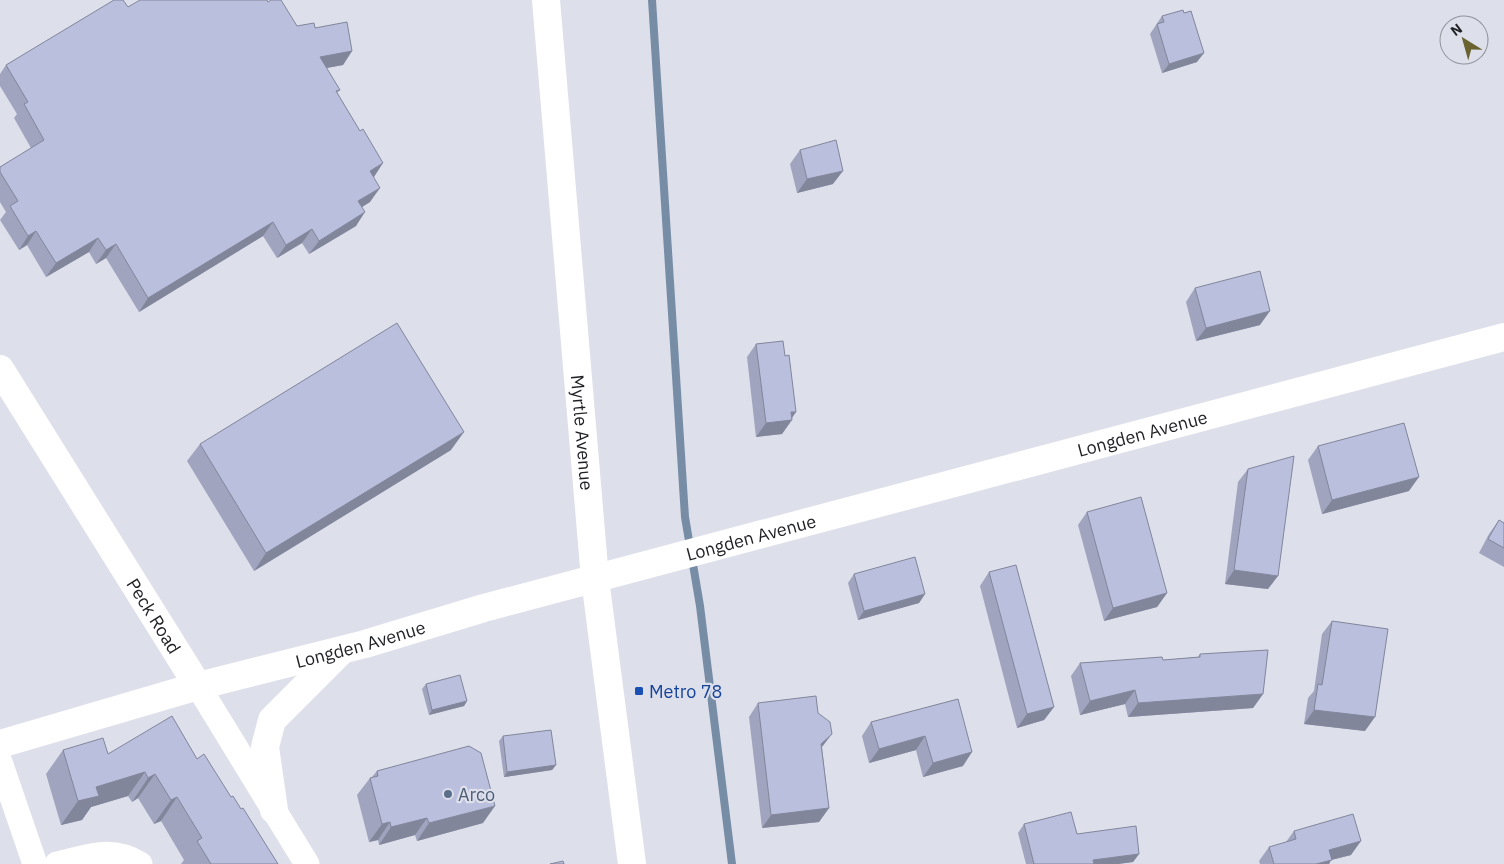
<svg xmlns="http://www.w3.org/2000/svg" width="1504" height="864" font-family="'IBM Plex Sans',sans-serif">
<style>
.lines{fill:none;stroke-linecap:round;stroke-linejoin:round}
.stream{stroke:#778da5;stroke-width:8}
.street{stroke:#fff;stroke-width:25}
.secondary{stroke:#fff;stroke-width:28}
.wall{fill:#a0a4be}
.shaded-wall{fill:#82869b}
.building{fill:#babfdd;stroke:#82869b}
.transit-dot{fill:#1a4fb4;stroke:#dddfeb;stroke-width:2}
.service-dot{fill:#5c6f8a;stroke:#dddfeb;stroke-width:2}
.labels{text-anchor:middle;dominant-baseline:central;stroke-width:4.5;stroke-linejoin:round;paint-order:stroke}
.street-label{font-size:18px;fill:#1f2024;stroke:#dddfeb}
.transit-label{font-size:18px;fill:#164399;stroke:#dddfeb;text-anchor:start}
.service-label{font-size:18px;fill:#4e5e75;stroke:#dddfeb;text-anchor:start}
</style>
<rect width="100%" height="100%" fill="#dddfeb"/>
<g class="lines">
<path class="stream" d="M 652,0 L 685,517 L 700,606 L 732,864"/>
<g class="street">
<path d="M 198,686 L 307,864"/>
<path d="M 0,762 L 35,864"/>
<path d="M 57,864 C 88,857 111,846 140,864"/>
</g>
<g class="secondary">
<path id="s1" d="M 546,0 L 595,579 L 632,864"/>
<path id="s2" d="M 0,369 L 198,686"/>
<path id="s3" d="M 0,744 L 198,686 L 365,644 L 484,608 L 1504,337"/>
<path d="M 274,810 L 265,747 L 272,720 L 341,651"/>
</g>
</g>
<g class="wall">
<path d="M 268,2 L 297,26 L 315,28 L 352,51 L 343,65 L 326,68 L 340,90 L 337,93 L 373,177 L 370,202 L 362,207 L 356,226 L 309,254 L 302,243 L 277,258 L 263,236 L 139,312 L 106,258 L 96,264 L 89,252 L 46,277 L 27,245 L 19,250 L 0,220 L 6,212 L 0,202 L 0,167 L 31,148 L 14,118 L 17,114 L 0,86 L 0,74 L 6,65 L 128,7 Z"/>
<path d="M 1162,16 L 1197,62 L 1162,73 L 1150,34 Z"/>
<path d="M 800,150 L 833,184 L 797,193 L 790,164 Z"/>
<path d="M 1195,288 L 1260,325 L 1196,341 L 1186,302 Z"/>
<path d="M 756,344 L 796,412 L 782,434 L 756,437 L 747,357 Z"/>
<path d="M 200,444 L 451,450 L 254,571 L 187,461 Z"/>
<path d="M 1318,446 L 1409,491 L 1322,514 L 1308,460 Z"/>
<path d="M 1248,469 L 1268,589 L 1225,584 L 1238,482 Z"/>
<path d="M 1087,512 L 1167,593 L 1157,607 L 1104,621 L 1078,525 Z"/>
<path d="M 1499,520 L 1504,523 L 1504,567 L 1479,553 L 1489,534 Z"/>
<path d="M 989,572 L 1054,707 L 1044,720 L 1017,728 L 980,586 Z"/>
<path d="M 854,574 L 925,594 L 919,603 L 858,620 L 848,583 Z"/>
<path d="M 1332,621 L 1365,731 L 1304,724 L 1308,698 L 1314,691 L 1322,634 Z"/>
<path d="M 1200,654 L 1263,694 L 1253,708 L 1128,717 L 1125,704 L 1080,715 L 1071,676 L 1080,663 L 1163,660 L 1198,657 Z"/>
<path d="M 426,684 L 467,701 L 464,706 L 429,715 L 422,689 Z"/>
<path d="M 958,699 L 963,766 L 923,777 L 916,750 L 869,763 L 862,736 L 871,722 Z"/>
<path d="M 758,703 L 822,747 L 829,808 L 819,822 L 762,828 L 749,717 Z"/>
<path d="M 503,736 L 556,765 L 552,770 L 504,777 L 499,741 Z"/>
<path d="M 63,750 L 108,754 L 197,759 L 241,809 L 278,864 L 181,864 L 184,860 L 161,821 L 154,824 L 138,798 L 132,802 L 128,796 L 91,807 L 82,820 L 61,825 L 46,774 Z"/>
<path d="M 377,771 L 483,823 L 417,841 L 415,835 L 379,845 L 378,840 L 369,842 L 357,795 L 370,778 L 372,777 Z"/>
<path d="M 1024,824 L 1077,834 L 1139,854 L 1133,862 L 1118,864 L 1026,864 L 1018,833 Z"/>
<path d="M 1294,831 L 1351,855 L 1331,860 L 1329,864 L 1260,864 L 1259,861 L 1269,847 L 1286,842 Z"/>
</g>
<g class="shaded-wall">
<path d="M 352,51 L 343,65 L 310,71 L 320,57 Z"/>
<path d="M 1204,53 L 1197,62 L 1162,73 L 1169,64 Z"/>
<path d="M 383,163 L 374,177 L 360,185 L 370,171 Z"/>
<path d="M 843,171 L 833,184 L 797,193 L 807,179 Z"/>
<path d="M 380,188 L 370,202 L 349,215 L 358,201 Z"/>
<path d="M 365,212 L 356,226 L 309,254 L 319,241 Z"/>
<path d="M 273,222 L 263,236 L 139,312 L 148,298 Z"/>
<path d="M 312,229 L 302,243 L 277,258 L 286,245 Z"/>
<path d="M 36,231 L 27,245 L 19,250 L 28,236 Z"/>
<path d="M 98,238 L 89,252 L 46,277 L 56,263 Z"/>
<path d="M 116,244 L 106,258 L 96,264 L 106,250 Z"/>
<path d="M 1270,311 L 1260,325 L 1196,341 L 1206,328 Z"/>
<path d="M 791,412 L 796,412 L 790,420 L 792,420 L 782,434 L 756,437 L 766,423 Z"/>
<path d="M 464,432 L 451,450 L 254,571 L 266,553 Z"/>
<path d="M 1419,477 L 1409,491 L 1322,514 L 1332,500 Z"/>
<path d="M 1234,570 L 1278,576 L 1268,589 L 1225,584 Z"/>
<path d="M 1167,593 L 1157,607 L 1104,621 L 1113,608 Z"/>
<path d="M 925,594 L 919,603 L 858,620 L 864,611 Z"/>
<path d="M 1135,690 L 1125,704 L 1080,715 L 1090,701 Z"/>
<path d="M 1263,694 L 1253,708 L 1128,717 L 1138,703 Z"/>
<path d="M 467,701 L 464,706 L 429,715 L 432,710 Z"/>
<path d="M 1054,707 L 1044,720 L 1017,728 L 1027,714 Z"/>
<path d="M 1314,710 L 1375,717 L 1365,731 L 1304,724 Z"/>
<path d="M 832,734 L 822,747 L 821,744 Z"/>
<path d="M 925,736 L 916,750 L 869,763 L 879,749 Z"/>
<path d="M 972,752 L 963,766 L 923,777 L 933,763 Z"/>
<path d="M 556,765 L 552,770 L 504,777 L 507,772 Z"/>
<path d="M 145,772 L 128,796 L 91,807 L 82,820 L 61,825 L 78,801 L 96,787 Z"/>
<path d="M 155,774 L 138,798 L 132,802 L 148,778 Z"/>
<path d="M 177,797 L 161,821 L 154,824 L 171,800 Z"/>
<path d="M 495,806 L 483,823 L 417,841 L 429,823 Z"/>
<path d="M 829,808 L 819,822 L 762,828 L 771,815 Z"/>
<path d="M 427,818 L 415,835 L 379,845 L 391,827 Z"/>
<path d="M 390,822 L 378,840 L 369,842 L 382,824 Z"/>
<path d="M 1361,841 L 1351,855 L 1331,860 L 1329,864 L 1316,864 L 1329,850 Z"/>
<path d="M 1139,854 L 1133,862 L 1118,864 L 1090,864 L 1093,860 Z"/>
</g>
<g class="building">
<path d="M 114,0 L 123,0 L 128,7 L 140,0 L 267,0 L 268,2 L 271,0 L 281,0 L 297,26 L 314,23 L 315,28 L 347,22 L 352,51 L 320,57 L 340,90 L 336,91 L 360,131 L 363,129 L 383,163 L 370,171 L 380,188 L 358,201 L 365,212 L 319,241 L 312,229 L 286,245 L 273,222 L 148,298 L 116,244 L 106,250 L 98,238 L 56,263 L 36,231 L 28,236 L 10,206 L 18,201 L 0,172 L 0,167 L 44,140 L 24,104 L 28,102 L 6,65 Z"/>
<path d="M 1183,10 L 1184,13 L 1191,11 L 1204,53 L 1169,64 L 1157,24 L 1164,22 L 1162,16 Z"/>
<path d="M 836,140 L 843,171 L 807,179 L 800,150 Z"/>
<path d="M 1260,271 L 1270,311 L 1206,328 L 1195,288 Z"/>
<path d="M 397,323 L 464,432 L 266,553 L 200,444 Z"/>
<path d="M 783,341 L 785,356 L 789,355 L 796,412 L 791,412 L 792,420 L 766,423 L 756,344 Z"/>
<path d="M 1404,423 L 1419,477 L 1332,500 L 1318,446 Z"/>
<path d="M 1294,456 L 1278,576 L 1234,570 L 1248,469 Z"/>
<path d="M 1141,497 L 1167,593 L 1113,608 L 1087,512 Z"/>
<path d="M 1499,520 L 1504,523 L 1504,548 L 1488,539 Z"/>
<path d="M 915,557 L 925,594 L 864,611 L 854,574 Z"/>
<path d="M 1016,565 L 1054,707 L 1027,714 L 989,572 Z"/>
<path d="M 1332,621 L 1388,629 L 1375,717 L 1314,710 L 1318,684 L 1322,685 Z"/>
<path d="M 1268,650 L 1263,694 L 1138,703 L 1135,690 L 1090,701 L 1080,663 L 1162,657 L 1163,660 L 1200,657 L 1200,654 Z"/>
<path d="M 460,675 L 467,701 L 432,710 L 426,684 Z"/>
<path d="M 816,696 L 818,713 L 830,722 L 832,734 L 821,744 L 829,808 L 771,815 L 758,703 Z"/>
<path d="M 958,699 L 972,752 L 933,763 L 925,736 L 879,749 L 871,722 Z"/>
<path d="M 172,716 L 197,759 L 204,754 L 231,797 L 233,796 L 241,809 L 243,808 L 278,864 L 211,864 L 197,841 L 202,838 L 177,797 L 171,800 L 155,774 L 148,778 L 145,772 L 96,787 L 99,796 L 78,801 L 63,750 L 103,738 L 108,754 Z"/>
<path d="M 551,730 L 556,765 L 507,772 L 503,736 Z"/>
<path d="M 469,746 L 481,753 L 495,806 L 429,823 L 427,818 L 391,827 L 390,822 L 382,824 L 370,778 L 378,776 L 377,771 Z"/>
<path d="M 1071,812 L 1077,834 L 1136,826 L 1139,854 L 1093,860 L 1094,864 L 1034,864 L 1024,824 Z"/>
<path d="M 1353,814 L 1361,841 L 1329,850 L 1332,860 L 1316,864 L 1274,864 L 1269,847 L 1296,839 L 1294,831 Z"/>
<path d="M 563,861 L 564,864 L 550,864 Z"/>
</g>
<rect class="transit-dot" x="634" y="686" width="10" height="10" rx="2.5"/>
<circle class="service-dot" cx="448" cy="794" r="5"/>
<g class="labels">
<g class="street-label">
<text stroke="none"><textPath href="#s1" startOffset="434">Myrtle Avenue</textPath></text>
<text stroke="none"><textPath href="#s3" startOffset="1184">Longden Avenue</textPath></text>
<text stroke="none"><textPath href="#s3" startOffset="779">Longden Avenue</textPath></text>
<text stroke="none"><textPath href="#s2" startOffset="291">Peck Road</textPath></text>
<text stroke="none"><textPath href="#s3" startOffset="374">Longden Avenue</textPath></text>
</g>
<g class="transit-label">
<text x="649" y="691">Metro 78</text>
</g>
<g class="service-label">
<text x="458" y="794">Arco</text>
</g>
</g>
<g transform="translate(1464 40) rotate(323)"><circle r="24" fill="#dddfeb" stroke="#91939b"/>
<path d="M0-4L9 19L0 12L-9 19Z" fill="#6a622f"/>
<text y="-8" font-size="14" font-weight="bold" text-anchor="middle" fill="#1f2024">N</text>
</g>
</svg>
